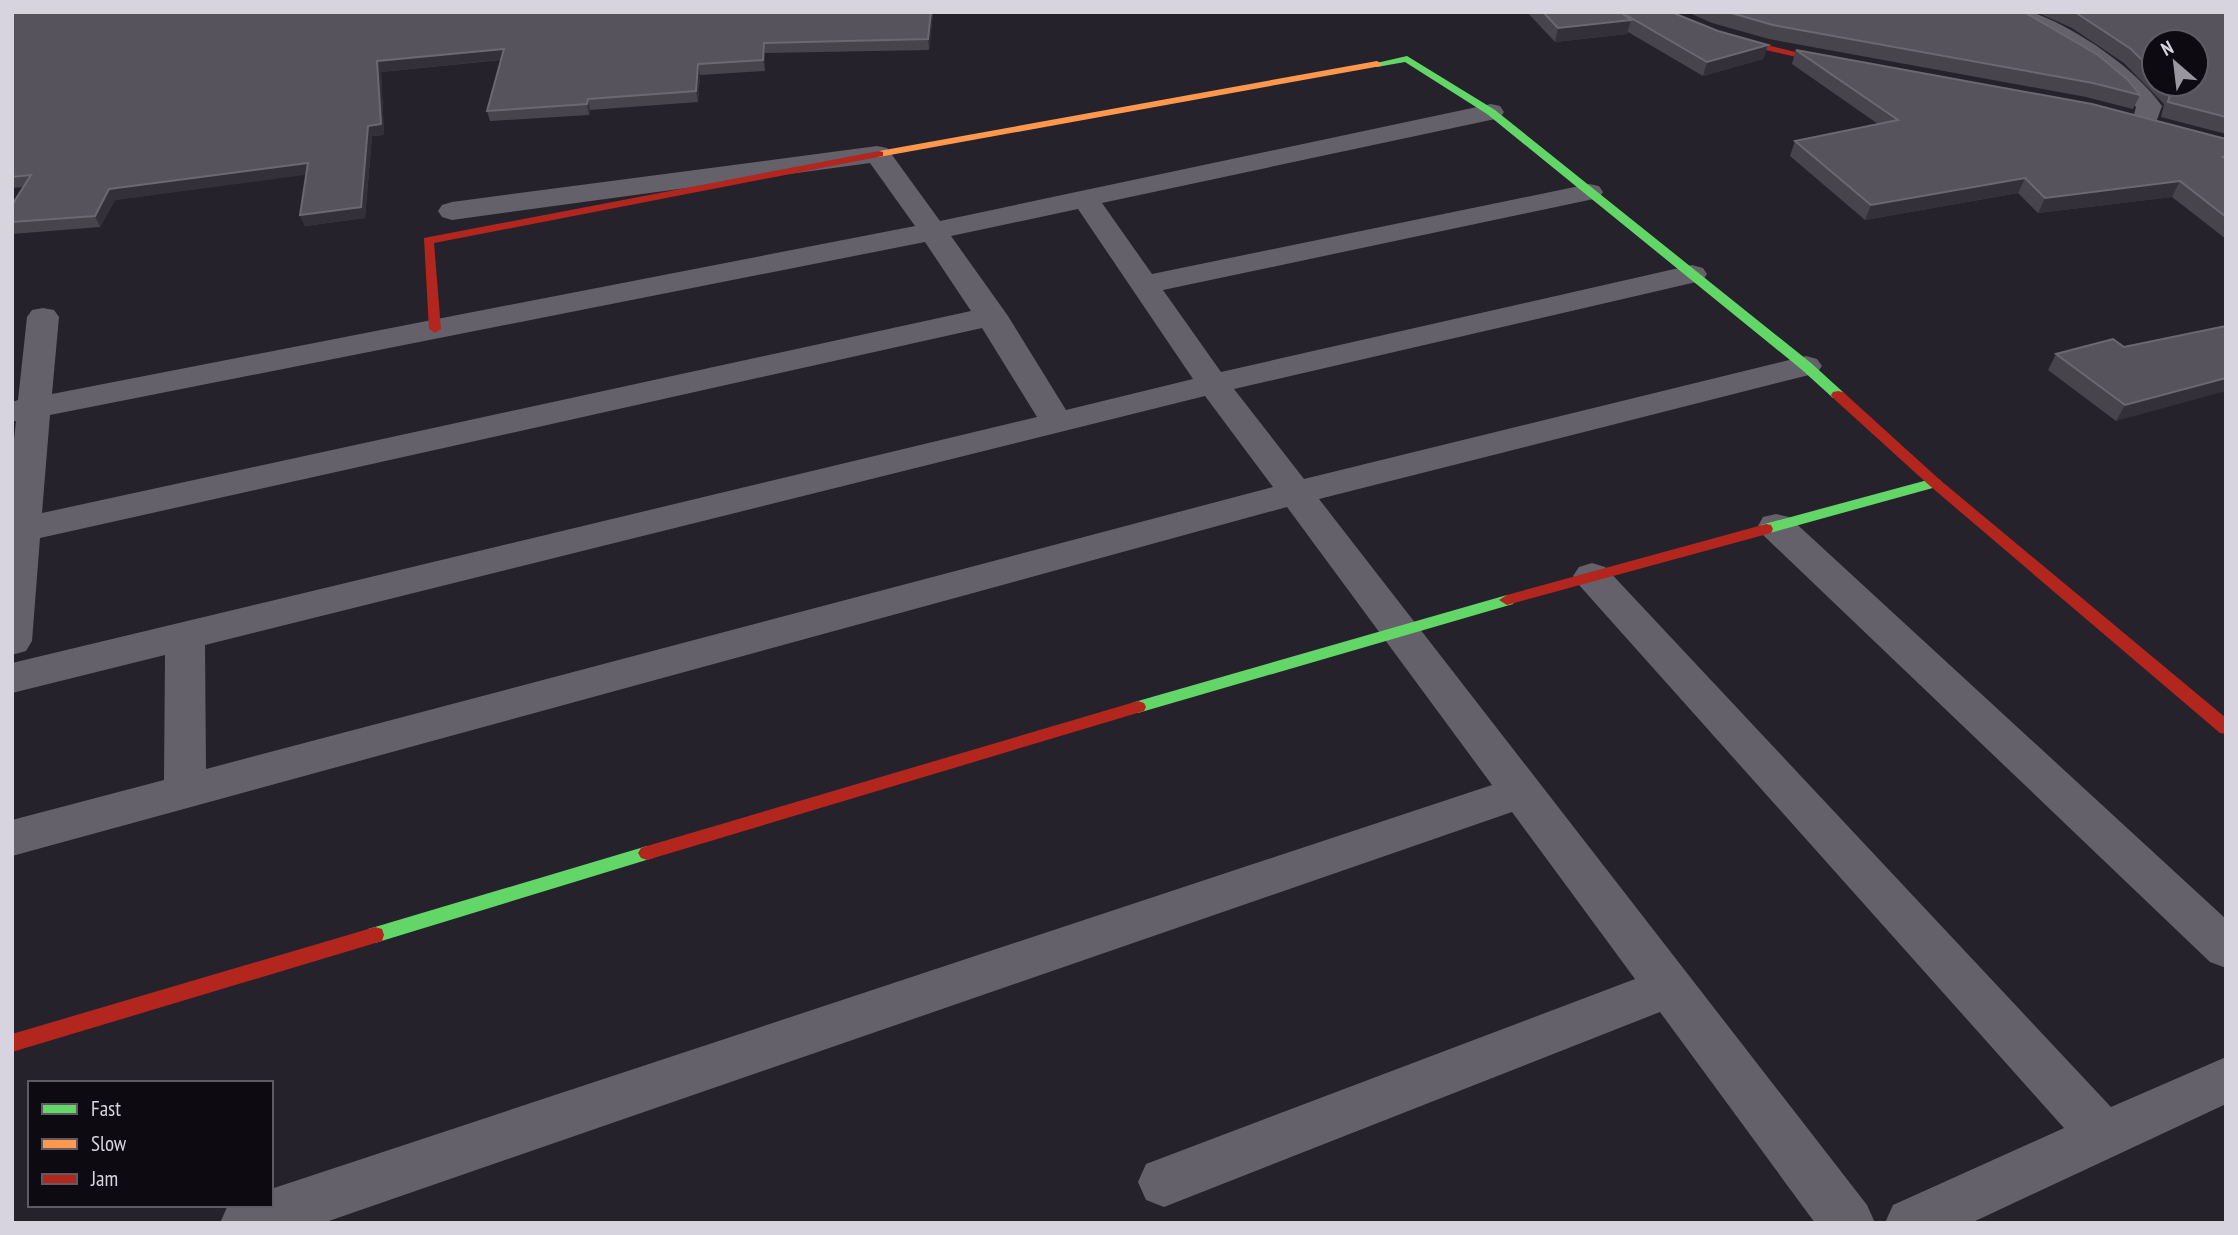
<svg xmlns="http://www.w3.org/2000/svg" width="2238" height="1235" font-family="'PT Sans Narrow',sans-serif">
<style>
.lines{fill:none;stroke-linecap:round;stroke-linejoin:round}
.street{fill:#64616a;fill-rule:evenodd}
.fast{fill:#63d668;fill-rule:evenodd}
.slow{fill:#ff974d;fill-rule:evenodd}
.jam{fill:#b3261e;fill-rule:evenodd}
.wall{fill:#47444c;fill-rule:evenodd}
.shaded-wall{fill:#333039}
.building{fill:#57535c;stroke:#6b6870;stroke-width:2}
</style>
<rect width="100%" height="100%" fill="#26222c"/>
<g class="lines">
<g class="street">
<path d="M 2004,12 C 2014,12 2028,10 2037,14 C 2079,30 2136,69 2162,106 L 2154,128 L 2145,130 L 2136,128 L 2132,122 L 2136,107 C 2103,65 2053,42 2008,17 Z"/>
<path d="M 1491,104 L 1500,106 L 1504,112 L 1500,118 L 1102,203 L 1152,274 L 1589,184 L 1599,186 L 1603,192 L 1599,198 L 1589,200 L 1163,290 L 1221,372 L 1692,265 L 1703,268 L 1707,274 L 1703,280 L 1692,283 L 1234,389 L 1304,479 L 1806,356 L 1817,359 L 1822,366 L 1817,373 L 1319,499 L 1867,1205 L 1875,1223 L 1815,1223 L 1660,1012 L 1164,1207 L 1146,1200 L 1138,1182 L 1146,1164 L 1635,979 L 1512,812 L 323,1223 L 220,1223 L 228,1205 L 271,1205 L 271,1189 L 1492,785 L 1287,507 L 12,856 L 12,820 L 164,780 L 165,655 L 12,693 L 12,663 L 1037,417 L 982,328 L 40,538 L 32,641 L 26,651 L 12,655 L 12,458 L 16,421 L 12,422 L 12,402 L 18,400 L 27,317 L 32,310 L 43,308 L 54,310 L 59,317 L 52,394 L 915,226 L 870,163 L 452,220 L 442,217 L 438,211 L 442,205 L 452,202 L 877,146 L 887,148 L 940,221 ZM 1078,209 L 1193,379 L 1066,410 L 1008,316 L 951,236 ZM 925,242 L 971,311 L 42,513 L 50,415 ZM 1205,396 L 1273,487 L 206,769 L 205,645 Z"/>
<path d="M 1776,514 L 1789,517 L 2226,919 L 2226,968 L 2210,962 L 1763,535 L 1758,526 L 1763,517 Z"/>
<path d="M 1592,563 L 1605,567 L 2111,1107 L 2226,1057 L 2226,1104 L 1971,1223 L 1885,1223 L 1893,1205 L 2064,1128 L 1579,585 L 1573,576 L 1579,567 Z"/>
</g>
<g class="fast">
<path d="M 1407,56 L 1495,110 L 1811,363 L 1843,392 L 1845,395 L 1843,398 L 1833,398 L 1801,369 L 1487,114 L 1405,62 L 1377,67 L 1372,64 Z"/>
<path d="M 1935,478 L 1940,480 L 1942,483 L 1940,486 L 1766,534 L 1759,529 L 1761,525 Z"/>
<path d="M 1507,595 L 1515,600 L 1513,604 L 1138,713 L 1132,711 L 1130,707 L 1132,703 L 1138,701 Z"/>
<path d="M 647,846 L 653,848 L 656,853 L 653,858 L 375,943 L 368,941 L 366,935 L 368,929 L 375,927 Z"/>
</g>
<path class="slow" d="M 1377,61 L 1382,64 L 1381,66 L 879,157 L 873,154 L 879,151 Z"/>
<g class="jam">
<path d="M 1655,12 L 1669,12 L 1730,36 L 1849,65 L 1844,68 L 1723,40 Z"/>
<path d="M 879,151 L 883,152 L 883,156 L 434,243 L 441,329 L 435,333 L 429,329 L 424,238 Z"/>
<path d="M 1838,391 L 1843,392 L 1940,480 L 2226,718 L 2226,734 L 2220,733 L 1930,486 L 1833,398 L 1831,395 L 1833,392 Z"/>
<path d="M 1766,524 L 1771,525 L 1773,529 L 1771,533 L 1507,605 L 1499,600 L 1507,595 Z"/>
<path d="M 1138,701 L 1144,703 L 1146,707 L 1144,711 L 647,860 L 641,858 L 638,853 L 641,848 L 647,846 Z"/>
<path d="M 375,927 L 382,929 L 384,935 L 382,941 L 12,1052 L 12,1034 Z"/>
</g>
</g>
<g class="wall">
<path d="M 12,12 L 933,12 L 929,50 L 765,53 L 765,71 L 700,75 L 698,102 L 590,110 L 589,115 L 490,121 L 487,111 L 501,60 L 381,72 L 384,135 L 372,136 L 365,218 L 305,226 L 300,215 L 306,174 L 115,200 L 100,227 L 12,234 L 12,205 L 23,187 L 12,188 Z"/>
<path d="M 1527,12 L 1671,12 L 1718,31 L 1768,45 L 1763,59 L 1703,76 L 1628,32 L 1627,34 L 1555,42 Z"/>
<path d="M 1687,12 L 2024,12 L 2140,95 L 2133,109 L 2086,97 L 1769,39 L 1712,23 Z"/>
<path d="M 2036,12 L 2226,12 L 2226,134 L 2161,117 L 2164,104 L 2124,63 L 2072,28 ZM 2154,42 L 2196,84 L 2154,84 Z"/>
<path d="M 1796,50 L 2226,139 L 2226,239 L 2172,197 L 2038,213 L 2018,193 L 1865,220 L 1790,156 L 1795,141 L 1878,124 L 1792,64 Z"/>
<path d="M 2226,326 L 2116,421 L 2048,370 L 2056,354 L 2124,347 Z"/>
</g>
<g class="shaded-wall">
<path d="M 931,12 L 933,12 L 929,50 L 928,39 Z"/>
<path d="M 1631,20 L 1627,34 L 1555,42 L 1558,28 Z"/>
<path d="M 764,43 L 765,53 L 765,71 L 763,60 Z"/>
<path d="M 1768,45 L 1763,59 L 1703,76 L 1707,62 Z"/>
<path d="M 504,49 L 507,59 L 381,72 L 384,135 L 372,136 L 365,218 L 305,226 L 300,215 L 368,126 L 377,61 Z"/>
<path d="M 698,64 L 700,75 L 698,102 L 696,91 Z"/>
<path d="M 588,99 L 590,110 L 589,115 L 587,104 Z"/>
<path d="M 308,163 L 312,174 L 115,200 L 100,227 L 95,216 L 109,189 Z"/>
<path d="M 2025,178 L 2018,193 L 1865,220 L 1871,205 Z"/>
<path d="M 2180,181 L 2172,197 L 2038,213 L 2045,198 Z"/>
<path d="M 2226,378 L 2226,391 L 2116,421 L 2125,405 Z"/>
</g>
<g class="building">
<path d="M 12,12 L 931,12 L 928,39 L 764,43 L 763,60 L 698,64 L 696,91 L 588,99 L 587,104 L 487,111 L 504,49 L 377,61 L 381,124 L 368,126 L 361,207 L 300,215 L 308,163 L 109,189 L 95,216 L 12,222 L 12,205 L 31,175 L 12,177 Z"/>
<path d="M 1543,12 L 1620,12 L 1631,20 L 1558,28 Z"/>
<path d="M 1621,12 L 1671,12 L 1718,31 L 1768,45 L 1707,62 Z"/>
<path d="M 1728,12 L 2024,12 L 2098,55 L 2128,80 L 2140,95 L 2093,83 L 1773,25 Z"/>
<path d="M 2075,12 L 2226,12 L 2226,117 L 2168,102 L 2171,90 L 2165,84 L 2196,84 L 2196,42 L 2154,42 L 2154,72 L 2131,49 Z"/>
<path d="M 1796,50 L 2092,104 L 2226,139 L 2226,156 L 2223,157 L 2226,159 L 2226,217 L 2180,181 L 2045,198 L 2025,178 L 1871,205 L 1795,141 L 1898,120 Z"/>
<path d="M 2226,326 L 2226,378 L 2125,405 L 2056,354 L 2113,339 L 2124,347 Z"/>
</g>
<rect width="2238" height="1235" fill="none" stroke="#d8d4df" stroke-width="28"/>
<rect x="28" y="1081" width="245" height="126" fill="#0d0a11" stroke="#5e5b63" stroke-width="2"/>
<rect x="42" y="1104" width="35" height="10" fill="#63d668" stroke="#5e5b63" stroke-width="2"/>
<text x="91" y="1116" font-size="21" fill="#d8d4df">Fast</text>
<rect x="42" y="1139" width="35" height="10" fill="#ff974d" stroke="#5e5b63" stroke-width="2"/>
<text x="91" y="1151" font-size="21" fill="#d8d4df">Slow</text>
<rect x="42" y="1174" width="35" height="10" fill="#b3261e" stroke="#5e5b63" stroke-width="2"/>
<text x="91" y="1186" font-size="21" fill="#d8d4df">Jam</text>
<g transform="translate(2175 63) rotate(332)"><circle r="33" fill="#0d0a11" stroke="#5e5b63" stroke-width="2"/>
<path d="M0-5L12 26L0 18L-12 26Z" fill="#9a96a0"/>
<text y="-10" font-size="19" font-weight="bold" text-anchor="middle" fill="#d8d4df">N</text>
</g>
</svg>
